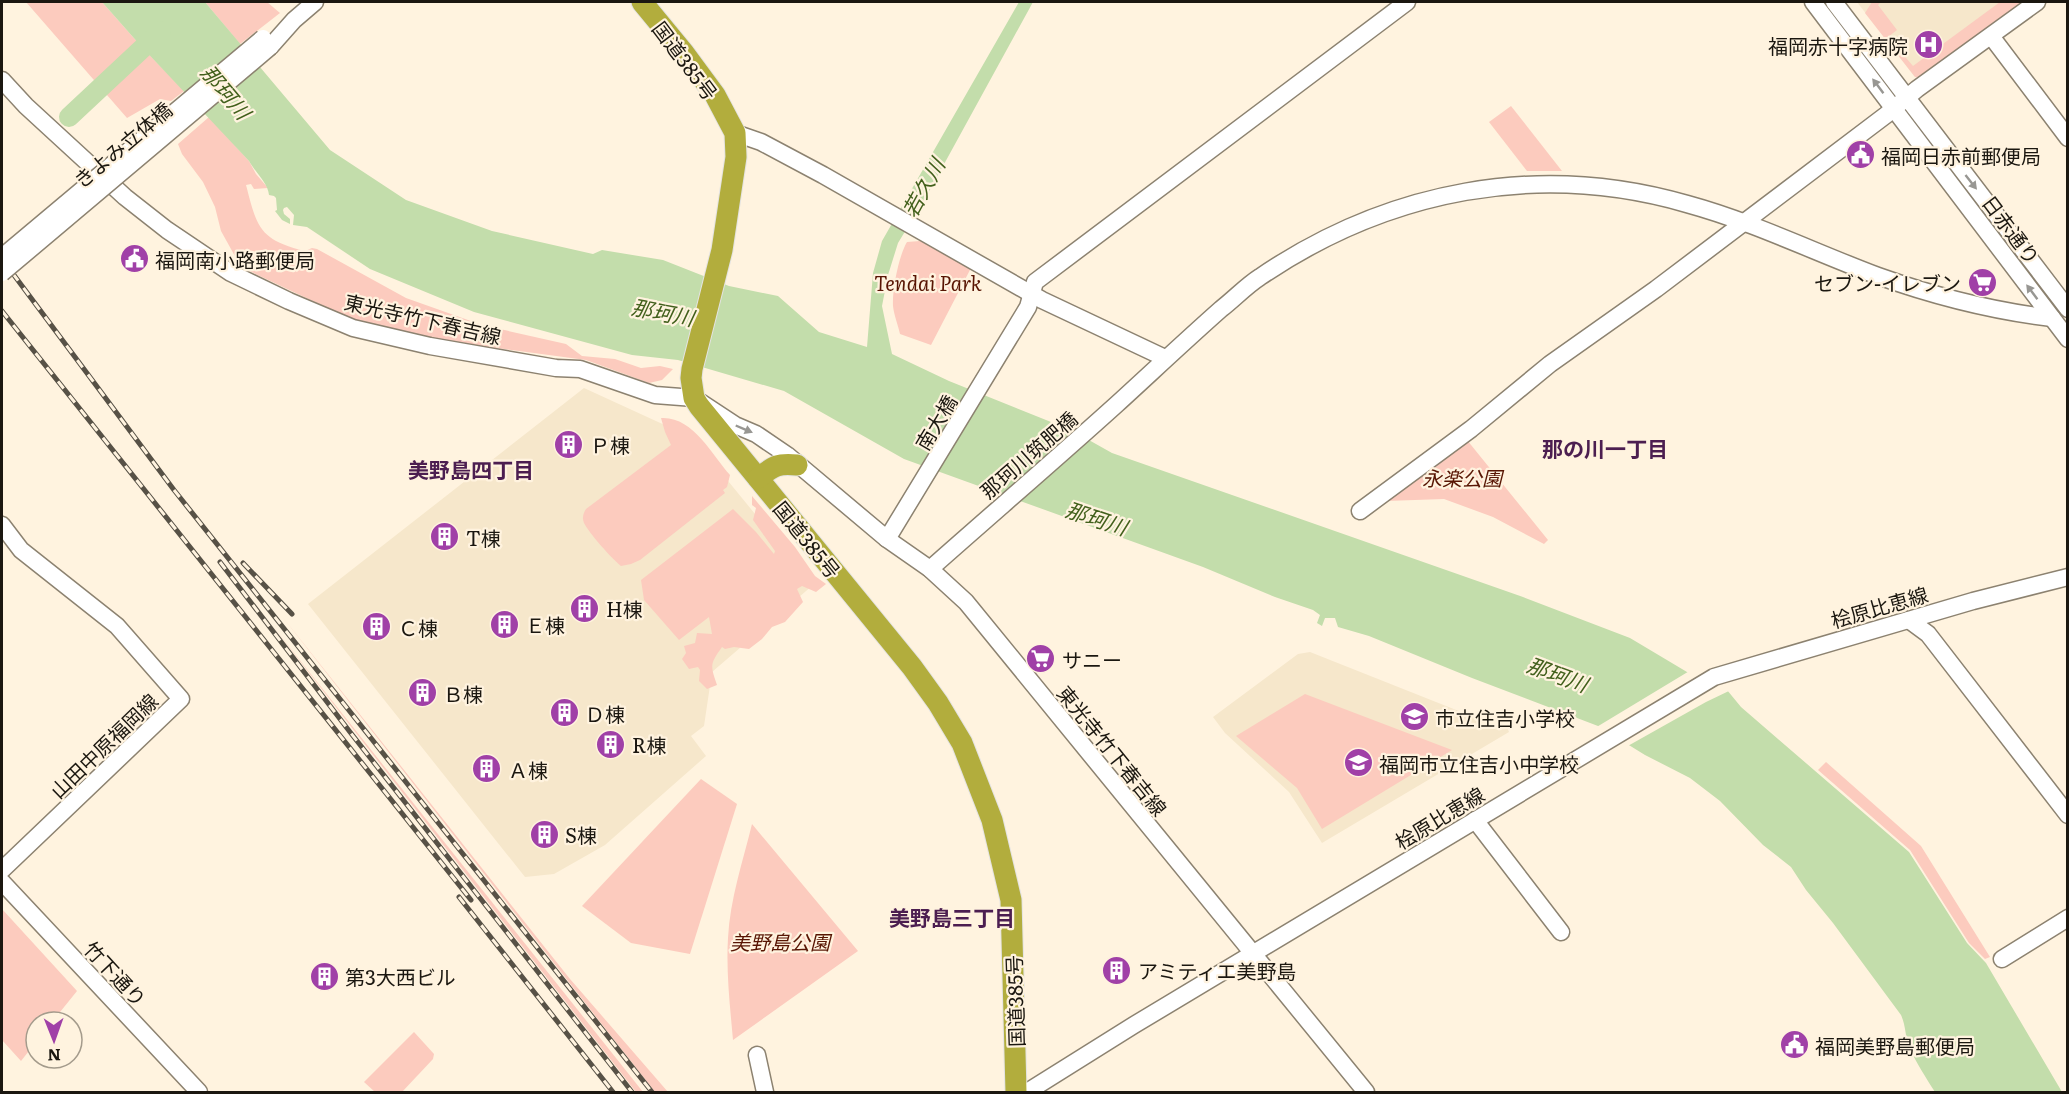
<svg xmlns="http://www.w3.org/2000/svg" width="2069" height="1094" font-family="Literata,'Noto Sans JP',serif">
<style>
.built{fill:#f6e7cb}
.green{fill:#fccbbe}
.water{fill:#c3ddab}
.pier{fill:#fff3df}
.lines{fill:none;stroke-linecap:round;stroke-linejoin:round}
.river{stroke:#c3ddab;stroke-width:20}
.secondary-casing{stroke:#8c8270;stroke-width:19}
.highway-casing{stroke:#e4e3e2;stroke-width:23}
.secondary{stroke:#fff;stroke-width:16}
.highway{stroke:#b2ad3d;stroke-width:21}
.rail-casing{stroke:#575146;stroke-width:5}
.rail{stroke:#fff3df;stroke-width:3;stroke-dasharray:9;stroke-linecap:butt}
.secondary-bridge-casing{stroke:#8c8270;stroke-width:19;stroke-linecap:butt}
.secondary-bridge{stroke:#fff;stroke-width:16}
.oneway{fill:#989793}
.labels{text-anchor:middle;dominant-baseline:central;stroke-width:4.5;stroke-linejoin:round;paint-order:stroke}
.poi-label{font-size:20px;fill:#1b1710;stroke:#fff3df;text-anchor:start}
.street-label{font-size:20px;fill:#1b1710;stroke:#fff3df}
.park-label{font-size:20px;font-style:italic;fill:#581503;stroke:#fff3df}
.water-label{font-size:21px;font-style:italic;fill:#42601c;stroke:#fff3df}
.neighbourhood-label{font-size:21px;font-weight:bold;fill:#4c1e50;stroke:#fff3df}
</style>
<rect width="100%" height="100%" fill="#fff3df"/>
<g class="built">
<path d="M 1857,2 L 2027,2 L 1915,77 Z"/>
<path d="M 584,388 L 693,438 L 813,585 L 712,672 L 704,726 L 691,736 L 706,756 L 605,845 L 554,874 L 525,877 L 308,604 Z"/>
<path d="M 1310,652 L 1499,727 L 1507,727 L 1509,732 L 1322,843 L 1289,792 L 1225,733 L 1213,717 L 1298,654 Z"/>
</g>
<g class="green">
<path d="M 26,2 L 102,2 L 140,45 L 184,91 L 171,101 L 160,99 L 127,118 Z"/>
<path d="M 205,2 L 267,2 L 280,13 L 240,44 Z"/>
<path d="M 1872,2 L 1881,2 L 1878,5 L 1897,30 L 1888,37 L 1913,66 L 2000,2 L 2027,2 L 1923,78 L 1915,77 L 1865,13 Z"/>
<path d="M 1511,106 L 1562,171 L 1527,171 L 1489,122 Z"/>
<path d="M 209,117 L 249,161 L 256,174 L 268,188 L 254,189 L 251,184 L 246,185 C 257,227 259,240 305,251 L 312,248 L 317,249 L 406,298 L 482,325 L 566,344 L 582,356 L 615,359 L 641,368 L 660,366 L 673,369 L 662,380 L 649,383 L 586,360 L 444,341 L 357,322 L 241,267 L 221,231 L 215,207 L 203,182 L 182,154 L 178,144 Z"/>
<path d="M 920,241 L 971,268 L 931,345 L 900,334 C 898,325 894,315 893,306 C 892,290 899,255 907,242 Z"/>
<path d="M 661,418 C 693,416 712,455 730,475 L 727,487 L 723,490 L 725,493 L 640,560 L 631,564 L 621,566 C 612,559 589,533 584,523 C 582,518 583,514 586,509 L 671,445 L 665,432 Z"/>
<path d="M 1467,440 L 1548,540 L 1544,544 L 1493,517 L 1444,499 L 1386,501 Z"/>
<path d="M 752,496 L 795,547 L 815,576 L 826,584 L 816,592 L 802,586 L 797,589 L 803,602 L 785,622 L 772,627 L 762,639 L 749,649 L 734,647 L 725,649 L 722,647 C 710,664 710,665 717,685 L 707,689 L 699,681 L 700,670 L 698,667 L 689,669 L 682,659 L 686,653 L 684,646 L 695,643 L 697,633 L 712,634 L 709,617 L 679,640 L 644,600 L 641,580 L 733,509 L 756,532 L 774,554 L 775,551 L 753,520 L 756,508 L 752,505 Z"/>
<path d="M 281,615 L 570,979 L 668,1092 L 655,1092 Z"/>
<path d="M 271,624 L 643,1092 L 636,1092 Z"/>
<path d="M 1305,694 L 1452,750 L 1322,829 L 1297,788 L 1236,736 Z"/>
<path d="M 1826,762 L 1921,846 L 1990,957 L 1985,959 L 1969,943 L 1910,850 L 1818,770 Z"/>
<path d="M 701,779 L 737,804 L 690,954 L 631,943 L 582,906 Z"/>
<path d="M 752,824 L 858,951 L 733,1040 C 730,1006 726,972 728,938 C 730,899 743,861 752,824 Z"/>
<path d="M 2,909 L 77,991 L 52,1022 L 36,1022 L 36,1042 L 21,1061 L 2,1040 Z"/>
<path d="M 414,1032 L 434,1054 L 433,1059 L 402,1092 L 375,1092 L 364,1082 Z"/>
</g>
<path class="water" d="M 102,2 L 205,2 L 330,150 L 406,200 L 492,231 L 593,254 L 602,250 L 663,260 L 729,286 L 778,296 L 819,332 L 867,347 L 873,273 L 882,241 L 1019,2 L 1033,2 L 926,197 L 898,243 L 888,275 L 882,306 L 892,354 L 949,381 L 1071,430 L 1112,453 L 1523,597 L 1630,638 L 1687,672 L 1727,690 L 1741,707 L 1909,852 L 1967,943 L 1986,963 L 2062,1092 L 1935,1092 C 1926,1078 1916,1062 1909,1047 C 1905,1036 1906,1026 1901,1015 L 1833,923 L 1806,890 L 1791,867 L 1763,845 L 1720,801 L 1690,778 L 1645,755 L 1598,726 L 1472,678 L 1369,636 L 1338,627 L 1335,618 L 1325,618 L 1322,626 L 1317,623 L 1320,615 L 1313,610 L 1275,597 L 1203,567 L 904,459 L 784,391 L 678,360 L 632,355 L 474,312 L 370,269 L 307,227 L 293,225 L 294,215 L 287,207 L 284,208 L 283,210 L 284,214 L 290,219 L 290,224 L 282,220 L 275,211 L 277,210 L 276,198 L 274,196 L 269,195 C 268,183 255,172 249,161 L 140,45 Z"/>
<path class="pier" d="M 1691,670 L 1731,690 L 1706,702 L 1626,747 L 1595,728 Z"/>
<g class="lines">
<path class="river" d="M 69,117 L 161,31"/>
<defs>
<g id="secondary">
<path d="M 1813,2 L 2068,339"/>
<path d="M 1834,2 L 2068,309"/>
<path d="M 1991,36 L 2068,138"/>
<path d="M 270,47 L 294,20 L 315,2"/>
<path d="M 2,80 L 26,106 L 125,197 L 167,230 L 231,273 L 289,301 L 353,328 L 430,346 L 556,368 L 580,369 L 655,395 L 694,398 L 735,425 L 756,434 L 787,455 L 887,539 L 930,569 L 966,602 L 1366,1092"/>
<path d="M 735,133 L 761,142 L 823,175 L 1042,300 L 1165,358"/>
<path d="M 1360,511 L 1471,429 L 1550,364 L 1656,289 L 1886,115 L 1917,89 L 2037,2"/>
<path d="M 2,525 L 21,550 L 117,626 L 181,699 L 2,870"/>
<path d="M 887,539 L 1028,307 L 1035,282 L 1407,2"/>
<path d="M 930,569 C 992,514 1055,460 1117,404 C 1152,372 1186,340 1221,309 C 1234,299 1246,286 1260,277 C 1388,190 1538,161 1687,204 C 1753,222 1814,252 1878,276 C 1934,296 1993,311 2052,318"/>
<path d="M 1909,620 L 1928,634 L 2068,815"/>
<path d="M 1475,820 L 1561,932"/>
<path d="M 2,882 L 199,1092"/>
<path d="M 2002,959 L 2068,918"/>
<path d="M 757,1055 L 765,1092"/>
<path d="M 1027,1092 L 1134,1025 L 1714,677 L 1973,601 L 2068,577"/>
</g>
<g id="highway">
<path d="M 642,2 L 684,53 L 715,95 L 735,133 L 736,157 L 722,250 L 692,369 L 691,378 L 694,398 L 699,406 L 912,667 L 938,703 L 962,743 L 992,820 L 1011,900 L 1016,1092"/>
<path d="M 758,478 C 774,466 777,463 797,465"/>
</g>
</defs>
<use href="#secondary" class="secondary-casing"/>
<use href="#highway" class="highway-casing"/>
<use href="#secondary" class="secondary"/>
<use href="#highway" class="highway"/>
<defs>
<g id="rail">
<path d="M 2,259 L 174,490 L 652,1092"/>
<path d="M 2,311 L 471,900"/>
<path d="M 220,562 L 350,732 L 632,1092"/>
<path d="M 243,563 L 292,614"/>
<path d="M 459,897 L 613,1092"/>
</g>
</defs>
<use href="#rail" class="rail-casing"/>
<use href="#rail" class="rail"/>
<defs>
<g id="secondary-bridge">
<path d="M 2,257 L 263,38"/>
<path d="M 2,273 L 270,47"/>
</g>
</defs>
<use href="#secondary-bridge" class="secondary-bridge-casing"/>
<use href="#secondary-bridge" class="secondary-bridge"/>
</g>
<defs><path id="oneway-solid" d="M-6-.8H1V-3.2L6.5 0L1 3.2V.8H-6Z" transform="scale(1.5)"/></defs>
<g class="oneway">
<use href="#oneway-solid" transform="translate(1878 86) rotate(-127)"/>
<use href="#oneway-solid" transform="translate(1971 182) rotate(52)"/>
<use href="#oneway-solid" transform="translate(2032 292) rotate(-127)"/>
<use href="#oneway-solid" transform="translate(744 429) rotate(23)"/>
</g>
<defs>
<symbol id="hospital-disc" viewBox="-11 -11 22 22"><circle r="9.5" fill="#a040a7" stroke="#fff3df"/><path d="M-5-5h3v3.5h4V-5h3V5h-3V1.5h-4V5h-3Z" fill="#fff"/></symbol>
<symbol id="civic-disc" viewBox="-11 -11 22 22"><circle r="9.5" fill="#a040a7" stroke="#fff3df"/><path d="M-.6-6.5H3V-4.5H.6V-3L4-1V1h2V6H-6V1h2V-1L-.6-3ZM-1.2 2.5V6h2.4V2.5Z" fill="#fff"/></symbol>
<symbol id="supermarket-disc" viewBox="-11 -11 22 22"><circle r="9.5" fill="#a040a7" stroke="#fff3df"/><path d="M-6-5.5h2.5l.6 2H6L4.5 2H-2.5L-4.4-4H-6ZM-1.5 3.2a1.3 1.3 0 1 0 .1 0ZM3 3.2a1.3 1.3 0 1 0 .1 0Z" fill="#fff"/></symbol>
<symbol id="building-disc" viewBox="-11 -11 22 22"><circle r="9.5" fill="#a040a7" stroke="#fff3df"/><path d="M-4-6H4V6H1V3H-1V6H-4ZM-2.5-4.3h1.7v1.8h-1.7ZM.8-4.3h1.7v1.8H.8ZM-2.5-1h1.7V.8h-1.7ZM.8-1h1.7V.8H.8Z" fill="#fff"/></symbol>
<symbol id="school-disc" viewBox="-11 -11 22 22"><circle r="9.5" fill="#a040a7" stroke="#fff3df"/><path d="M0-5L7-2L0 1L-7-2ZM-4 1L0 2.5L4 1V4Q0 6-4 4Z" fill="#fff"/></symbol>
</defs>
<g fill-rule="evenodd">
<use href="#hospital-disc" x="1912" y="28" width="33" height="33"/>
<use href="#civic-disc" x="1844" y="138" width="33" height="33"/>
<use href="#civic-disc" x="118" y="242" width="33" height="33"/>
<use href="#supermarket-disc" x="1966" y="266" width="33" height="33"/>
<use href="#building-disc" x="552" y="428" width="33" height="33"/>
<use href="#building-disc" x="428" y="520" width="33" height="33"/>
<use href="#building-disc" x="568" y="592" width="33" height="33"/>
<use href="#building-disc" x="488" y="608" width="33" height="33"/>
<use href="#building-disc" x="360" y="610" width="33" height="33"/>
<use href="#supermarket-disc" x="1024" y="642" width="33" height="33"/>
<use href="#building-disc" x="406" y="676" width="33" height="33"/>
<use href="#building-disc" x="548" y="696" width="33" height="33"/>
<use href="#school-disc" x="1398" y="700" width="33" height="33"/>
<use href="#building-disc" x="594" y="728" width="33" height="33"/>
<use href="#school-disc" x="1342" y="746" width="33" height="33"/>
<use href="#building-disc" x="470" y="752" width="33" height="33"/>
<use href="#building-disc" x="528" y="818" width="33" height="33"/>
<use href="#building-disc" x="1100" y="954" width="33" height="33"/>
<use href="#building-disc" x="308" y="960" width="33" height="33"/>
<use href="#civic-disc" x="1778" y="1028" width="33" height="33"/>
</g>
<g class="labels">
<g class="poi-label">
<text x="1908" y="45" text-anchor="end">福岡赤十字病院</text>
<text x="1881" y="155">福岡日赤前郵便局</text>
<text x="155" y="259">福岡南小路郵便局</text>
<text x="1961" y="282" text-anchor="end">セブン-イレブン</text>
<text x="590" y="444">Ｐ棟</text>
<text x="466" y="537">T棟</text>
<text x="606" y="608">H棟</text>
<text x="525" y="624">Ｅ棟</text>
<text x="398" y="627">Ｃ棟</text>
<text x="1062" y="659">サニー</text>
<text x="443" y="693">Ｂ棟</text>
<text x="585" y="713">Ｄ棟</text>
<text x="1435" y="717">市立住吉小学校</text>
<text x="632" y="744">R棟</text>
<text x="1379" y="763">福岡市立住吉小中学校</text>
<text x="508" y="769">Ａ棟</text>
<text x="565" y="834">S棟</text>
<text x="1138" y="970">アミティエ美野島</text>
<text x="345" y="976">第3大西ビル</text>
<text x="1815" y="1045">福岡美野島郵便局</text>
</g>
<g class="street-label">
<text transform="translate(686 60) rotate(53)">国道385号</text>
<text transform="translate(122 144) rotate(-40)">きよみ立体橋</text>
<text transform="translate(2012 229) rotate(53)">日赤通り</text>
<text transform="translate(423 318) rotate(13)">東光寺竹下春吉線</text>
<text transform="translate(935 422) rotate(-59)">南大橋</text>
<text transform="translate(1028 454) rotate(-41)">那珂川筑肥橋</text>
<text transform="translate(808 539) rotate(51)">国道385号</text>
<text transform="translate(1879 606) rotate(-16)">桧原比恵線</text>
<text transform="translate(103 745) rotate(-44)">山田中原福岡線</text>
<text transform="translate(1113 750) rotate(51)">東光寺竹下春吉線</text>
<text transform="translate(1439 817) rotate(-31)">桧原比恵線</text>
<text transform="translate(116 973) rotate(47)">竹下通り</text>
<text transform="translate(1014 1001) rotate(-92)">国道385号</text>
</g>
<g class="park-label">
<text x="928" y="282">Tendai Park</text>
<text x="1462" y="477">永楽公園</text>
<text x="780" y="941">美野島公園</text>
</g>
<g class="water-label">
<text transform="translate(227 91) rotate(50)">那珂川</text>
<text transform="translate(922 187) rotate(-61)">若久川</text>
<text transform="translate(663 311) rotate(11)">那珂川</text>
<text transform="translate(1097 517) rotate(18)">那珂川</text>
<text transform="translate(1558 673) rotate(20)">那珂川</text>
</g>
<g class="neighbourhood-label">
<text x="1605" y="447">那の川一丁目</text>
<text x="471" y="468">美野島四丁目</text>
<text x="952" y="916">美野島三丁目</text>
</g>
</g>
<rect width="2069" height="1094" fill="none" stroke="#1b1710" stroke-width="6"/>
<g transform="translate(54 1040) rotate(179)"><circle r="28" fill="#fff3df" stroke="#a49b8c" stroke-width="1.5"/>
<path d="M0-4.5L10 22L0 15L-10 22Z" fill="#a040a7"/>
<text y="-9" font-size="16" font-weight="bold" text-anchor="middle" fill="#1b1710">N</text>
</g>
</svg>
